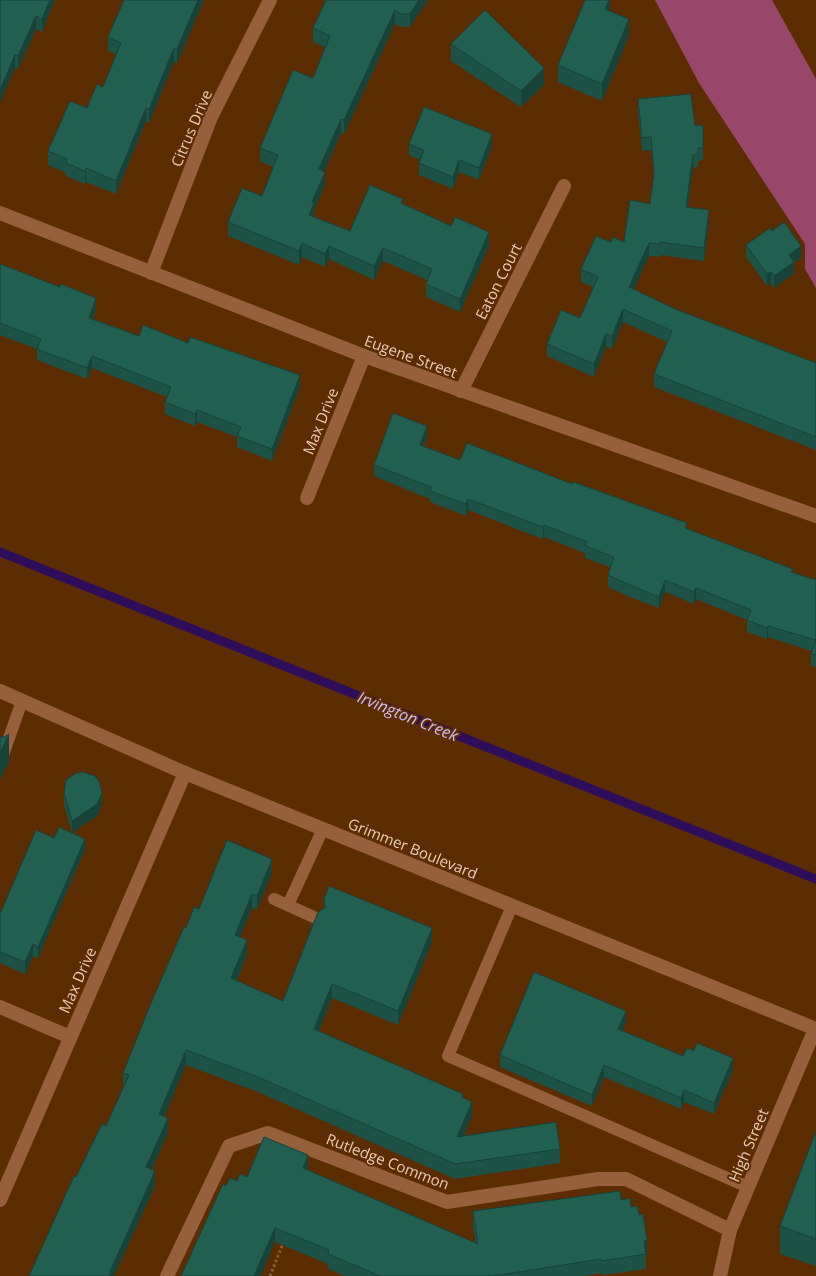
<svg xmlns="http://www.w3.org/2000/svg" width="816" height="1276" font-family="'Open Sans',sans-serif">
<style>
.green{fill:#98476a}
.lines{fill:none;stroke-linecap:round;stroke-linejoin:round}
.stream{stroke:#2d0e5b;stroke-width:9}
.path{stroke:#875d39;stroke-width:3;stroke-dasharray:2.5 2.5;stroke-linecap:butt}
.service{stroke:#95603b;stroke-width:12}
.minor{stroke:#95603b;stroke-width:14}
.tertiary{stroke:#95603b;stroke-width:14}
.wall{fill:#1c5346}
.shaded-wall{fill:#174339}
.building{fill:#216051;stroke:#174339}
.labels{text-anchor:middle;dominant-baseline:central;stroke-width:4;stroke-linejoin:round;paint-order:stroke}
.street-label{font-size:15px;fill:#eaccb9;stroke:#5d2d02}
.water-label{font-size:16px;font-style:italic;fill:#cbbff5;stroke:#5d2d02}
</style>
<rect width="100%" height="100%" fill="#5d2d02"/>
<path class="green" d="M 655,0 L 772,0 L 816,79 L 816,288 L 805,269 L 805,244 L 699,83 Z"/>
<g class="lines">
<path class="stream" d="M 0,552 L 816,879"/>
<path class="path" d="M 270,1276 L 284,1241"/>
<g class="service">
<path d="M 3,755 L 22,701"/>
<path d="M 274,899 L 318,919"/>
<path d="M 288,905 L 323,829"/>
<path d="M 512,906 L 448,1056 L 748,1187"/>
</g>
<g class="minor">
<path d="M 0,213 L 364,356 L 816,516"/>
<path d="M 151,273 L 211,117 L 270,0"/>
<path d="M 461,391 L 564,186"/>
<path d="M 307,498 L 364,356"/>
<path d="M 0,1007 L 70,1037"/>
<path d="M 0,1200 L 185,773"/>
<path d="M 167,1276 L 229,1146 L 268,1133 L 447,1202 L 598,1179 L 626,1179 L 730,1230"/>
<path d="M 720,1276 L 730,1230 L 815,1029"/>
</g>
<path class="tertiary" d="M 0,691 L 185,773 L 816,1029"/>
</g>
<g class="wall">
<path d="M 0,0 L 55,0 L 42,32 L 36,29 L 18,69 L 15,68 Z"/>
<path d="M 124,0 L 204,0 L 177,63 L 174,62 L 149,123 L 146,121 L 116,194 L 86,182 L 85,184 L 66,176 L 66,173 L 48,165 L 48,151 L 87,108 L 103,87 L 116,54 L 108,51 L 108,37 Z"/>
<path d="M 326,0 L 428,0 L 410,27 L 401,27 L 395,24 L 344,134 L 341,133 L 324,172 L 325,185 L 314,210 L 314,217 L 350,231 L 403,204 L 489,246 L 460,312 L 426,297 L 426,284 L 427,280 L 383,261 L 374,280 L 329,259 L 325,267 L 302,257 L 299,265 L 228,236 L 228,222 L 262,196 L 273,167 L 260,161 L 260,148 L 313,78 L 325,47 L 313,42 L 313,28 Z"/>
<path d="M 610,0 L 610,11 L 629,36 L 602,101 L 558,82 L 558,65 Z"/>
<path d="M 451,44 L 544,85 L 521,107 L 451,61 Z"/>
<path d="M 638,99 L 695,126 L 703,125 L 703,160 L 698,161 L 698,167 L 693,168 L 688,207 L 709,223 L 704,261 L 660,255 L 660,257 L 649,256 L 634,289 L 675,309 L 816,363 L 816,450 L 654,387 L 654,374 L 667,342 L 623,322 L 612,349 L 606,346 L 594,377 L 547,356 L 547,344 L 580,318 L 593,287 L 581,282 L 581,269 L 611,242 L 624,242 L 650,204 L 654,177 L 651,150 L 642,151 L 638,112 Z"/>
<path d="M 409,144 L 492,146 L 479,180 L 459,172 L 453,189 L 419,175 L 419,163 L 420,160 L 409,155 Z"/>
<path d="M 772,231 L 801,258 L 794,263 L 794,273 L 774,288 L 771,283 L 767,286 L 746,257 L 746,245 Z"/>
<path d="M 0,264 L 96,309 L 93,319 L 139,336 L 300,387 L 272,461 L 237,447 L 237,437 L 197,422 L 195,426 L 165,414 L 165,402 L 167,397 L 92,368 L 87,379 L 37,360 L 37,349 L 0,335 Z"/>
<path d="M 427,437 L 424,446 L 460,460 L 687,529 L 793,573 L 816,580 L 816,667 L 811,666 L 811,654 L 812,651 L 768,637 L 767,639 L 747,632 L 747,620 L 696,599 L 694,604 L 665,592 L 659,608 L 630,597 L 608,587 L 608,575 L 610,567 L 585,558 L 585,553 L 544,537 L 543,539 L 468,510 L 466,516 L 430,502 L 430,499 L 374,476 L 374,465 Z"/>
<path d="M 64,793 L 102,805 L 97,816 L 72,833 L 85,850 L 38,958 L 33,956 L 25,974 L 0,963 L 0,914 L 54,838 L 72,832 L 64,805 Z"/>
<path d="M 272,873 L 257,910 L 252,908 L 240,937 L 247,955 L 237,981 L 283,1001 L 324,908 L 324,899 L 432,942 L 398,1025 L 332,998 L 319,1031 L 463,1098 L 472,1116 L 464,1136 L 560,1149 L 560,1163 L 455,1179 L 258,1092 L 186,1065 L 164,1116 L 168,1133 L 152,1170 L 155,1186 L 114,1276 L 29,1276 L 76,1177 L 106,1126 L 123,1087 L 123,1073 L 186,928 L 199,909 Z"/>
<path d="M 626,1023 L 622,1031 L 683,1056 L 733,1070 L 714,1114 L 684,1102 L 681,1109 L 604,1077 L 592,1106 L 500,1067 L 500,1055 Z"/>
<path d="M 816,1131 L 816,1266 L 780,1254 L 780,1226 Z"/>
<path d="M 308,1170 L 476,1243 L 473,1226 L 473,1211 L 621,1200 L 631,1207 L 647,1255 L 646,1256 L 646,1269 L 602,1275 L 601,1273 L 585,1276 L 345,1276 L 328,1269 L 328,1264 L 275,1242 L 226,1186 L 247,1177 Z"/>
</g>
<g class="shaded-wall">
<path d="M 50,0 L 55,0 L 42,32 L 42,19 Z"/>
<path d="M 198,0 L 204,0 L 177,63 L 177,49 Z"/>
<path d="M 419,0 L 428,0 L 410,27 L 410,14 Z"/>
<path d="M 609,0 L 610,0 L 610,14 L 605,9 Z"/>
<path d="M 395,10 L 395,24 L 344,134 L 344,120 Z"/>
<path d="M 36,16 L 36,29 L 18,69 L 18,56 Z"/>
<path d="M 629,19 L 629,36 L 602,101 L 602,84 Z"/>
<path d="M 174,48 L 174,62 L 149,123 L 149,109 Z"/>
<path d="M 15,55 L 15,68 L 0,103 L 0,90 Z"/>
<path d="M 544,68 L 544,85 L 521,107 L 521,91 Z"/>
<path d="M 146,108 L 146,121 L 116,194 L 116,181 Z"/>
<path d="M 341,119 L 341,133 L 319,183 L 319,169 Z"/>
<path d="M 492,134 L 492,146 L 479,180 L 479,168 Z"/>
<path d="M 693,155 L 693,168 L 686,219 L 686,207 Z"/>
<path d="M 459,160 L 459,172 L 453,189 L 453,177 Z"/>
<path d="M 86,168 L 86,182 L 85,184 L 85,171 Z"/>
<path d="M 325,172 L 325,185 L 314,210 L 314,217 L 309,215 L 312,202 Z"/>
<path d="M 709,210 L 709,223 L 704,261 L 704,248 Z"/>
<path d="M 489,232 L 489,246 L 460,312 L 460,299 Z"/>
<path d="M 302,243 L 302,257 L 299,265 L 299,251 Z"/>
<path d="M 649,243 L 649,256 L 629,300 L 629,287 Z"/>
<path d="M 329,246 L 329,259 L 325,267 L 325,254 Z"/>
<path d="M 801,246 L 801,258 L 794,263 L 794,273 L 774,288 L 774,276 L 789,255 Z"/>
<path d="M 383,248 L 383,261 L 374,280 L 374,266 Z"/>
<path d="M 771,272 L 771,283 L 767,286 L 767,274 Z"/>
<path d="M 96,298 L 96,309 L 89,329 L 89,318 Z"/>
<path d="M 623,309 L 623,322 L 612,349 L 612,336 Z"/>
<path d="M 606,334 L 606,346 L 594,377 L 594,364 Z"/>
<path d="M 92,356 L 92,368 L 87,379 L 87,368 Z"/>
<path d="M 300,375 L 300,387 L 272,461 L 272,449 Z"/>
<path d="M 197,410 L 197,422 L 195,426 L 195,414 Z"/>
<path d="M 427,426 L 427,437 L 420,456 L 420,445 Z"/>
<path d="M 468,499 L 468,510 L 466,516 L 466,504 Z"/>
<path d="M 544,525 L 544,537 L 543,539 L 543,527 Z"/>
<path d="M 665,580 L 665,592 L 659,608 L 659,597 Z"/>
<path d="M 696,588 L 696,599 L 694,604 L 694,592 Z"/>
<path d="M 768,626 L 768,637 L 767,639 L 767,628 Z"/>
<path d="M 9,734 L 9,761 L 0,780 L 0,753 Z"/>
<path d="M 102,793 L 102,805 L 97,816 L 72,833 L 72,821 Z"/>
<path d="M 85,839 L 85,850 L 38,958 L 38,947 Z"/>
<path d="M 272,859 L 272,873 L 257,910 L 257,896 Z"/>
<path d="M 252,894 L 252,908 L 235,950 L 235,935 Z"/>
<path d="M 432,928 L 432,942 L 398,1025 L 398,1011 Z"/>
<path d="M 247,940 L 247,955 L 231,993 L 231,978 Z"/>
<path d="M 33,944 L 33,956 L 25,974 L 25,962 Z"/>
<path d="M 332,984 L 332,998 L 314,1043 L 314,1029 Z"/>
<path d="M 626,1011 L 626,1023 L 618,1041 L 618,1029 Z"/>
<path d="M 186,1050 L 186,1065 L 159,1129 L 159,1114 Z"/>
<path d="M 733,1058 L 733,1070 L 714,1114 L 714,1103 Z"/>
<path d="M 604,1065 L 604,1077 L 592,1106 L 592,1095 Z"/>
<path d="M 684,1090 L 684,1102 L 681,1109 L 681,1098 Z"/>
<path d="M 472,1102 L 472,1116 L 457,1152 L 457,1137 Z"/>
<path d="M 168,1118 L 168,1133 L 146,1182 L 146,1167 Z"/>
<path d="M 308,1155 L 308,1170 L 303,1168 Z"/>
<path d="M 155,1171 L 155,1186 L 114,1276 L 109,1276 Z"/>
<path d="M 275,1228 L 275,1242 L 261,1276 L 254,1276 Z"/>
<path d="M 644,1241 L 647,1241 L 647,1255 L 646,1256 Z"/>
</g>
<g class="building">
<path d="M 0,0 L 50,0 L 42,19 L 36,16 L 18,56 L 15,55 L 0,90 Z"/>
<path d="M 124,0 L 198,0 L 177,49 L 174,48 L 149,109 L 146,108 L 116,181 L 86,168 L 85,171 L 66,163 L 67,159 L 48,151 L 70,101 L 87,108 L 97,84 L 103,87 L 121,43 L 108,37 Z"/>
<path d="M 326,0 L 419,0 L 410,14 L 401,14 L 395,10 L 344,120 L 341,119 L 319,169 L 325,172 L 312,202 L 314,203 L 309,215 L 350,231 L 370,185 L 403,199 L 401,203 L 451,226 L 455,217 L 489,232 L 460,299 L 426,284 L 432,269 L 383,248 L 374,266 L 329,246 L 325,254 L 302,243 L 299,251 L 228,222 L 242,188 L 262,196 L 278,155 L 260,148 L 293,70 L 313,78 L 330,36 L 313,28 Z"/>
<path d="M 585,0 L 609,0 L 605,9 L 629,19 L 602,84 L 558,65 Z"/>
<path d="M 485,10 L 544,68 L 521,91 L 451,44 Z"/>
<path d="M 691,94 L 695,126 L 703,125 L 703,148 L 698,148 L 698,154 L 693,155 L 686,207 L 709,210 L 704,248 L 660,242 L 660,244 L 649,243 L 629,287 L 675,309 L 816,363 L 816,437 L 654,374 L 672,331 L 623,309 L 612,336 L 606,334 L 594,364 L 547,344 L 561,310 L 580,318 L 598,277 L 581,269 L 596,236 L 611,242 L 613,237 L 624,242 L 630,200 L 650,204 L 654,172 L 651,137 L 642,138 L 638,99 Z"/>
<path d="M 424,107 L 492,134 L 479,168 L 459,160 L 453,177 L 419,163 L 424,150 L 409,144 Z"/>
<path d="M 784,222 L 801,246 L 789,255 L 794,262 L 774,276 L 771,272 L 767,274 L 746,245 L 770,228 L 772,231 Z"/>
<path d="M 0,264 L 60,287 L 61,284 L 96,298 L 89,318 L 139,336 L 143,325 L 188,343 L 190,337 L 300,375 L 272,449 L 237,436 L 241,427 L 197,410 L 195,414 L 165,402 L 171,387 L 92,356 L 87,368 L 37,349 L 41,339 L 0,323 Z"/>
<path d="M 393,413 L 427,426 L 420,445 L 460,460 L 467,443 L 572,484 L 574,482 L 687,523 L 685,528 L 793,569 L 791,572 L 816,580 L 816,655 L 811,654 L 816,640 L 768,626 L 767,628 L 747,620 L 751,610 L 696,588 L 694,592 L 665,580 L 659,597 L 630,585 L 608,575 L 614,557 L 585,546 L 587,542 L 544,525 L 543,527 L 468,499 L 466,504 L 430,491 L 431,487 L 374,465 Z"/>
<path d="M 9,734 L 0,753 L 0,737 L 4,737 Z"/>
<path d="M 83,772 L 95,776 L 99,781 L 102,793 L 97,804 L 72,821 L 64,793 L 66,780 L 76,773 Z"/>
<path d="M 59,827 L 85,839 L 38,947 L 33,944 L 25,962 L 0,952 L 0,914 L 36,830 L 54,838 Z"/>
<path d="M 227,840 L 272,859 L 257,896 L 252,894 L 235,935 L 247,940 L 231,978 L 283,1001 L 318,912 L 326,907 L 324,899 L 329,886 L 432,928 L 398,1011 L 332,984 L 314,1029 L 463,1094 L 462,1097 L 472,1102 L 457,1137 L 556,1122 L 560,1149 L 455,1164 L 258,1077 L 186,1050 L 159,1114 L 168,1118 L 146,1167 L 155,1171 L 109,1274 L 112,1276 L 29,1276 L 74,1176 L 76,1177 L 102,1124 L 106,1126 L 129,1075 L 123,1073 L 149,1008 L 184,927 L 186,928 L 194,907 L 199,909 Z"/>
<path d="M 534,972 L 626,1011 L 618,1029 L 683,1056 L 687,1048 L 694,1051 L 697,1043 L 733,1058 L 714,1103 L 684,1090 L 681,1098 L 604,1065 L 592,1095 L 500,1055 Z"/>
<path d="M 816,1131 L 816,1239 L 780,1226 Z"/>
<path d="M 264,1137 L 308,1155 L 303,1168 L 478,1244 L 473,1211 L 620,1191 L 621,1200 L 630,1198 L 631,1207 L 637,1206 L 639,1215 L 643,1214 L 647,1241 L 644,1241 L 646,1254 L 602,1261 L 601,1259 L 493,1276 L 380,1276 L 328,1254 L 329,1250 L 275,1228 L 254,1276 L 181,1276 L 223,1184 L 226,1186 L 230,1178 L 237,1181 L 240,1174 L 247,1177 Z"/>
</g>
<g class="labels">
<g class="street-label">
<text transform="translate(191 128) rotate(-67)">Citrus Drive</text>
<text transform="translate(498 281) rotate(-63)">Eaton Court</text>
<text transform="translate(411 356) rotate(20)">Eugene Street</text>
<text transform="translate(320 421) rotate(-68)">Max Drive</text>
<text transform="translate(413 848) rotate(22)">Grimmer Boulevard</text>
<text transform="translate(77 980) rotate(-66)">Max Drive</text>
<text transform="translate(748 1145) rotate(-67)">High Street</text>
<text transform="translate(388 1161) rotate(21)">Rutledge Common</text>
</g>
<g class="water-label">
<text transform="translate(408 716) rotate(22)">Irvington Creek</text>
</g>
</g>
</svg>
